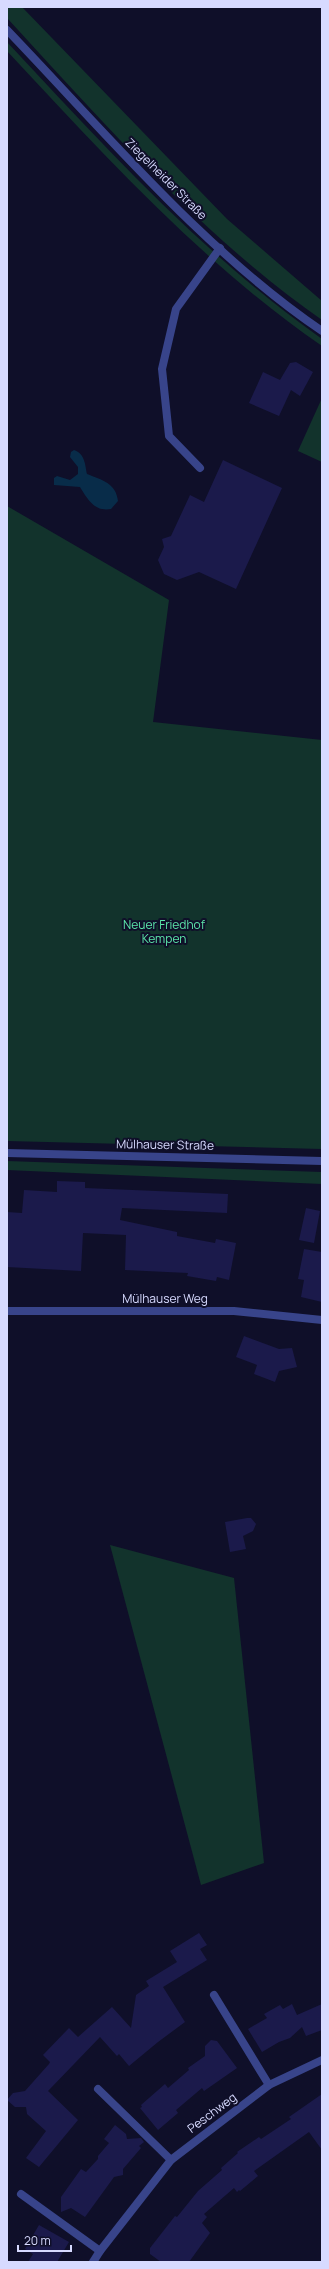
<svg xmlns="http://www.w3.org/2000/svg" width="329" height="2269" font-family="Manrope,sans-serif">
<rect width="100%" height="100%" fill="#0f0f29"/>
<g fill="#12332c">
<path d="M7 7H22L227 219 322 301V320C204 238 104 123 7 18Z"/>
<path d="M7 42C105 147 204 256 322 339V346C203 264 105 156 7 51Z"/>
<polygon points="322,398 322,462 298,451"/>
<polygon points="7,506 169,600 153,722 322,740 322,1149 7,1141"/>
<polygon points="7,1161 322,1172 322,1184 7,1170"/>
<polygon points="110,1545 234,1578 264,1863 201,1885"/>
</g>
<path fill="#082c49" d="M74 450C85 454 85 464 87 474 102 480 116 483 118 501L111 509C95 512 88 500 80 487L54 485V478L57 476 70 480 78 474V467L70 457 71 452Z"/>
<g fill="#1b1a4b">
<polygon points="296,362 313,372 300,396 291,390 279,416 249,403 263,372 280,380 290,363"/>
<polygon points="223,460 282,488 236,589 199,572 177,580 164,574 158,560 164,547 162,539 171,536 190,495 204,502"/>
<polygon points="57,1181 85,1182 85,1188 228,1194 227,1213 122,1208 120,1220 177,1232 177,1236 215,1243 216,1239 236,1243 229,1280 217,1277 216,1281 187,1276 188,1273 125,1270 126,1235 83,1233 81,1271 7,1267 7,1212 22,1213 24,1190 57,1192"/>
<polygon points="306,1208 320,1211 314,1243 299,1240"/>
<polygon points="304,1249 322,1252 322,1302 301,1297 304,1280 298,1279"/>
<polygon points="244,1336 279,1349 292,1348 297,1367 279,1371 275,1382 254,1374 257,1365 236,1357"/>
<polygon points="247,1518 251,1518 256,1524 253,1531 243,1536 246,1549 230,1552 225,1522"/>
<polygon points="199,1933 207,1945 200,1949 207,1960 163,1987 185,2022 158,2042 129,2066 119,2054 117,2056 100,2037 48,2091 78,2120 39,2167 26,2158 46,2131 27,2114 26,2107 15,2107 7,2100 13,2093 25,2091 49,2064 50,2062 43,2055 69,2028 78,2037 112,2007 131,2028 136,1995 149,1986 146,1981 177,1962 170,1951"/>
<polygon points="292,2004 297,2015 322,2004 322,2030 306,2036 302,2027 290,2038 279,2042 262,2052 248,2029 267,2018 264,2014 280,2005 283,2009"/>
<polygon points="211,2040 217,2041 237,2068 204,2091 202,2088 176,2110 178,2113 158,2130 140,2108 142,2107 141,2105 165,2084 168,2088 189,2070 188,2068 205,2056 205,2046"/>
<polygon points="322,2094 322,2150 309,2132 254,2171 258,2176 240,2191 239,2190 237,2192 234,2188 204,2214 207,2217 202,2223 210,2233 189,2262 161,2262 150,2254 150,2248 175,2216 177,2217 198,2191 222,2170 221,2168 238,2153 237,2152 259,2137 261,2139 291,2119 289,2117"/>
<polygon points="115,2125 126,2134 127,2139 141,2138 144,2142 139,2146 141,2148 123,2169 123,2175 114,2177 85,2217 71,2208 61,2212 61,2197 81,2169 86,2172 98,2159 98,2156 109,2143 104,2139"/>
<polygon points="39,2225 69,2242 57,2262 28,2262 33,2254 25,2249"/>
</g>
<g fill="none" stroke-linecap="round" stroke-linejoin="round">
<polyline stroke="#38448a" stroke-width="8" points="200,468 169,436 162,369 176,309 220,248"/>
<g stroke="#38448a" stroke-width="8">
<polyline points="7,1311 234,1311 322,1320"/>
<polyline points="214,1995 269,2085"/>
<polyline points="98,2089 171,2160"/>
<polyline points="21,2194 100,2251"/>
<polyline points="93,2262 100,2251 171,2160 269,2085 322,2060"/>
</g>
<g stroke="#38448a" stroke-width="8">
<path d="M7 30C106 133 203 250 322 331"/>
<polyline points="7,1153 322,1161"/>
</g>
</g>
<g text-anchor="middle" stroke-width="4" stroke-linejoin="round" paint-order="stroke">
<g font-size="12" fill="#d7daff" stroke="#0f0f29">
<text transform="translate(166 179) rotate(45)" y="4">Ziegelheider Straße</text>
<text transform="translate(165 1145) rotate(1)" y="4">Mülhauser Straße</text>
<text x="165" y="1303">Mülhauser Weg</text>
<text transform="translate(212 2113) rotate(-37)" y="4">Peschweg</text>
</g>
<g font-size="12" fill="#5ce6aa" stroke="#0f0f29">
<text x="164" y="929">Neuer Friedhof<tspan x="164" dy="14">Kempen</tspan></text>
</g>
</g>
<rect width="329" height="2269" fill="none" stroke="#d7daff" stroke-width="16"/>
<path d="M18 2245v6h53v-6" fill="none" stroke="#d7daff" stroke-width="2"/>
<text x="24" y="2245" font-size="12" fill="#d7daff" stroke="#0f0f29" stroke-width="3" paint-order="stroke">20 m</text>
</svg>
